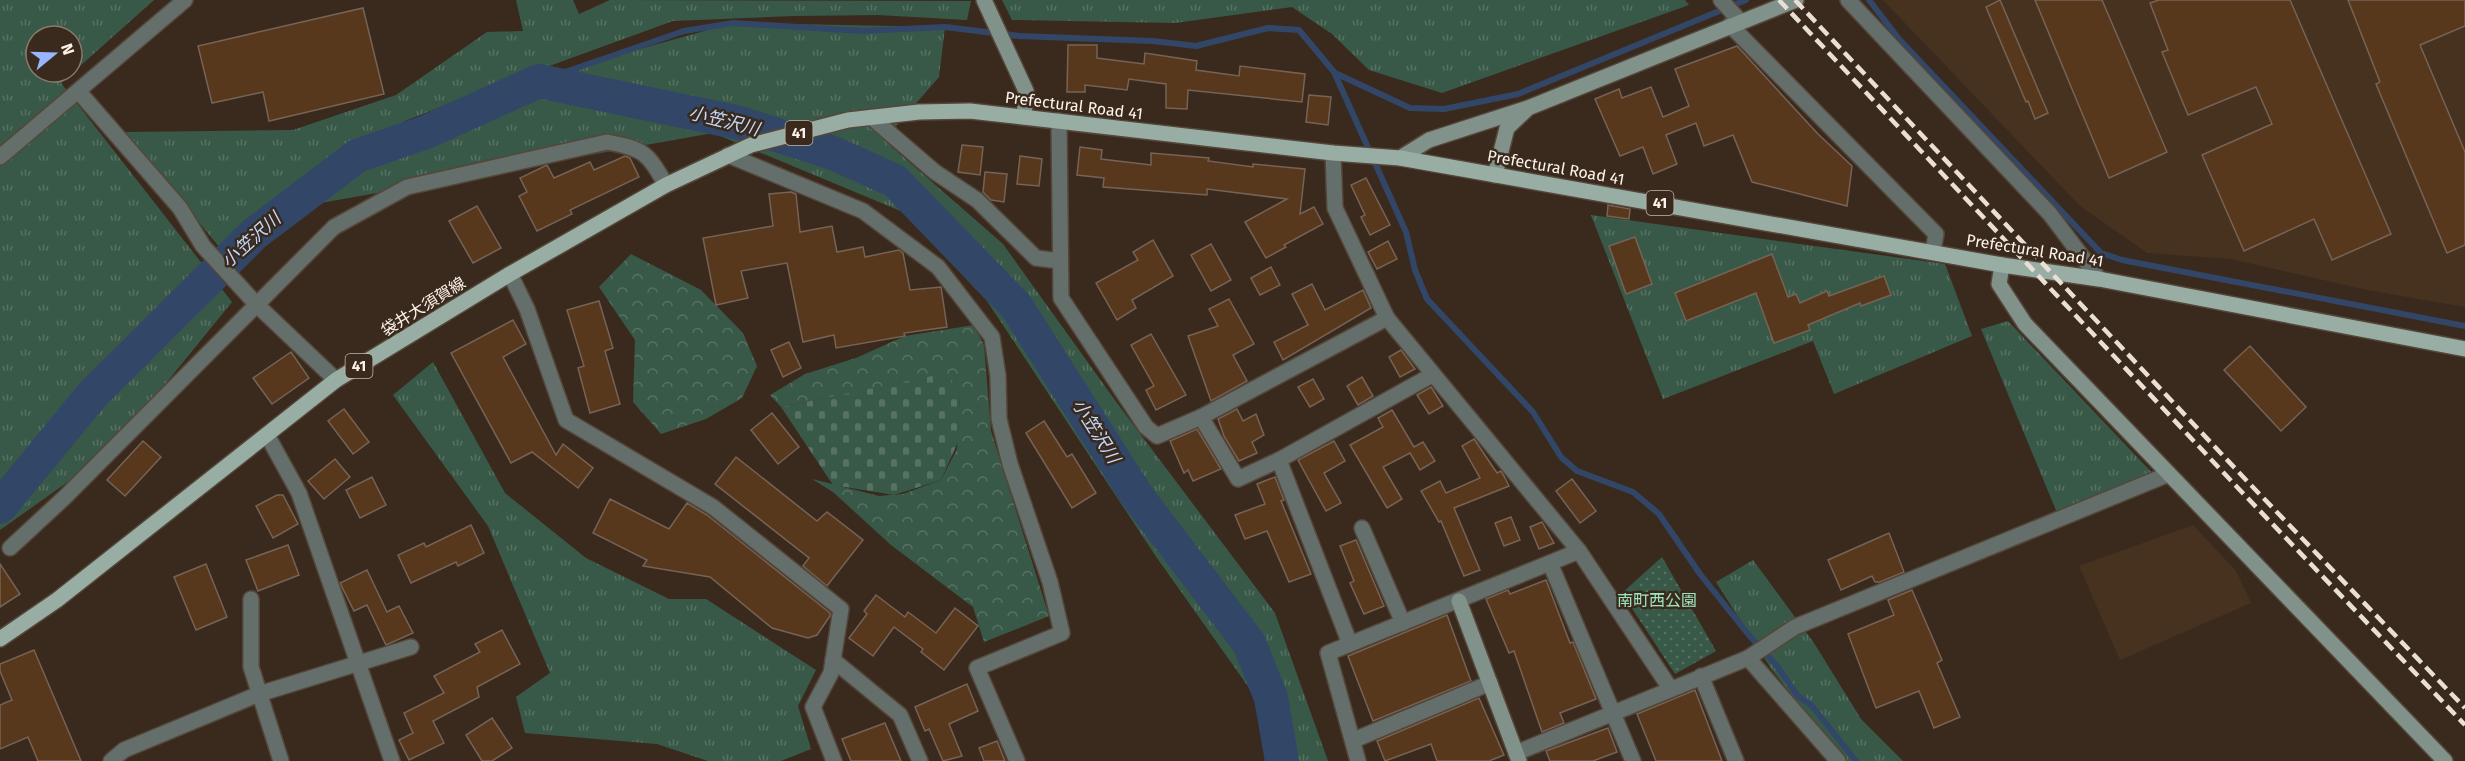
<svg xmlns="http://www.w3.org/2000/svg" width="2465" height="761" font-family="'Fira Sans','Noto Sans JP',sans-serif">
<defs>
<pattern id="grass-tufts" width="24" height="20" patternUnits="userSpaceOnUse" patternTransform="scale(1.5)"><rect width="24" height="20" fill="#395948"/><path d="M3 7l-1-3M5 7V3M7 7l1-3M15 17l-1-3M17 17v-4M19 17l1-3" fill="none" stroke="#577163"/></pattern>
<pattern id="forest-crowns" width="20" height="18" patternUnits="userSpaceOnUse" patternTransform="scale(1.5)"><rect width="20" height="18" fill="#395948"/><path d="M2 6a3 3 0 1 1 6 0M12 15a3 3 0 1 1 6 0" fill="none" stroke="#577163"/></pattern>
<pattern id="cemetery-stones" width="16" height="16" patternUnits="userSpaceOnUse" patternTransform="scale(1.5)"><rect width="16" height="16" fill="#395948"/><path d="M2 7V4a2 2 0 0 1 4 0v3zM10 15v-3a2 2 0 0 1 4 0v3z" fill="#577163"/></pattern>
<pattern id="park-dots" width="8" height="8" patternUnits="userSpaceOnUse" patternTransform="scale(1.5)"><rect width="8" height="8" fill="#395948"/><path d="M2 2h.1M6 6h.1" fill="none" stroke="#577163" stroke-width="1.8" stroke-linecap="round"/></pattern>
</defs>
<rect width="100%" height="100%" fill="#3a2a1d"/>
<g fill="#473220">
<polygon points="1883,0 2465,0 2465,307 2367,290 2231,259 2147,253 2079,205"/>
<polygon points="2193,525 2236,571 2251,603 2120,660 2079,566"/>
</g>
<g fill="url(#grass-tufts)" fill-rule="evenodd">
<path d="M0 0H154L61 83 232 302 110 452 0 530ZM36 36H72V72H36Z"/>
<polygon points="516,0 573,0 579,14 610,0 971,1 967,20 878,15 793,16 673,21 494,86 405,121 261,208 220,248 125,132 293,130 396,95 487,32 523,31"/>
<polygon points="1002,0 1685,0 1689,5 1442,93 1369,70 1332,34 1292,7 1175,23 1012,20"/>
<polygon points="733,23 945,27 939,77 884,140 1003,244 1117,403 1275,613 1328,761 1269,761 1262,706 1157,558 987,301 903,212 713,133 287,209 426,132 611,57"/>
<polygon points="1591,215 1945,264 1972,336 1834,394 1813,341 1663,399"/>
<polygon points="2008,321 2158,479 2060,520 1981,329"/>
<polygon points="433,362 505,493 586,558 669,599 706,599 816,670 798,706 811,749 781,761 708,761 657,744 525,733 516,697 550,673 488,526 393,395"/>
<polygon points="1753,560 1814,643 1861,719 1903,761 1842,761 1770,667 1716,582"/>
</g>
<g fill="url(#forest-crowns)">
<polygon points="631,254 701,290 743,333 757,366 742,398 706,419 661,434 633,402 635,340 599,287"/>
<polygon points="974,325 984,345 991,431 1049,616 984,642 973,607 891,545 833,492 812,479 879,496 903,494 941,480 957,449 960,394 947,374 781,407 770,395 805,374 856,358 905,336"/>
</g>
<polygon fill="url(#cemetery-stones)" points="947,373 960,394 958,442 941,480 894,495 833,485 781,407"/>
<polygon fill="url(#park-dots)" points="1662,557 1716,651 1675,674 1622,593"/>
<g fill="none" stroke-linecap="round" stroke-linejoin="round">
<g stroke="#324767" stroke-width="6">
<polyline points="1869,0 1899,39 2101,253 2122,260 2465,326"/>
<polyline points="1335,73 1410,108 1444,109 1518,94 1746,0"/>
<polyline points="539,81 684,31 733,23 862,31 945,27 1019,36 1153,41 1196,46 1268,28 1299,30 1334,72 1406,232 1415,270 1427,299 1533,412 1561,457 1577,471 1633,492 1659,514 1700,574 1748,634 1777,666 1797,695 1812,706 1856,761"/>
</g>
<polyline stroke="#324767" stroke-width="34" points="0,507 92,395 254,234 357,156 426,132 539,81 740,123 833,153 895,181 1016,306 1137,496 1249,643 1271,698 1282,761"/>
</g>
<g fill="#57381d" stroke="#766355" stroke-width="1.5">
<polygon points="2000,0 2048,113 2035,119 2028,101 2026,102 1986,7"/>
<polygon points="2035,0 2102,0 2167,152 2109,178"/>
<polygon points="2159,0 2290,0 2391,234 2332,260 2314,219 2244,251 2202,155 2272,124 2256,87 2188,115 2162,52 2168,50 2150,3"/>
<polygon points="2348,0 2465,0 2465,26 2420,45 2465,152 2465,245 2447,253 2376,84 2380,82"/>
<polygon points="363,8 384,94 269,121 263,92 212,103 198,46"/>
<polygon points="1068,45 1097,45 1097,58 1144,64 1145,53 1197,61 1196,70 1239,76 1240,66 1305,74 1302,102 1188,90 1187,109 1166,108 1166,84 1129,79 1127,90 1085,85 1085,92 1067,92"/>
<polygon points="1737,46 1818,134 1852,166 1847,206 1752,182 1733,135 1704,146 1696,123 1666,135 1677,164 1653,174 1643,147 1620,156 1595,99 1619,89 1622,98 1651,87 1663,117 1689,106 1675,69"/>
<polygon points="1309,95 1331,97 1328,125 1306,122"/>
<polygon points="962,145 983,147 980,175 958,172"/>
<polygon points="1080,147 1102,150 1101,159 1151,165 1151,153 1209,158 1208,161 1253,167 1253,164 1305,169 1300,214 1314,207 1323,224 1284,245 1286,247 1266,258 1245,222 1287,199 1207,189 1207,195 1103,187 1104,178 1077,175"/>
<polygon points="625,156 630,158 639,177 570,210 572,214 537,231 519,196 527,192 520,178 547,165 554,178 590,162 594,170"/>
<polygon points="1020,156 1042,159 1039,186 1017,184"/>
<polygon points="985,172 1007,174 1004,202 991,200 983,192"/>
<polygon points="1366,178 1390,225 1370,235 1361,217 1365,215 1351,185"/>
<polygon points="791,192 796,194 800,232 832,226 837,252 863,247 865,257 899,250 903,253 910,290 941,287 947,327 904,333 905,336 836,348 834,335 803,342 787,263 741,271 748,298 716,305 703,238 773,226 769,194"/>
<polygon points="1608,205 1630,209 1629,219 1607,216"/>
<polygon points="477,206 501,248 473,263 449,221"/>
<polygon points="1635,237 1652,284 1626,294 1609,246"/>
<polygon points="1153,240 1173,276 1132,300 1136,308 1117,320 1096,283 1138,260 1133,252"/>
<polygon points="1388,241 1397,259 1377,269 1368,252"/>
<polygon points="1211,244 1231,280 1211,291 1191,255"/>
<polygon points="1772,254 1788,297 1796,294 1800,303 1827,291 1829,296 1884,276 1891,295 1861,306 1860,303 1808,325 1810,330 1774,343 1756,293 1686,321 1675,293"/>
<polygon points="1271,267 1280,285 1260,295 1251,278"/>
<polygon points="1312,284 1325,310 1363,290 1371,308 1283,360 1274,342 1308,325 1292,294"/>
<polygon points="1229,299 1254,344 1233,355 1247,381 1211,401 1188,336 1218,326 1209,309"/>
<polygon points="599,301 613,348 605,351 620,404 590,413 578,368 584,366 567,310"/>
<polygon points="513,320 526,344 503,357 556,455 563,444 593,468 578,488 532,452 511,463 451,353"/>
<polygon points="1151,334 1186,395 1156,410 1146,390 1154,386 1131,345"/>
<polygon points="789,342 801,368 783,377 771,350"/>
<polygon points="2250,346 2306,407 2281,431 2224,370"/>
<polygon points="1401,350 1415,369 1400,377 1389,357"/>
<polygon points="291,352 309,378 272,404 253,378"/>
<polygon points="1362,377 1373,396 1358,405 1347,386"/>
<polygon points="1313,379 1324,399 1310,407 1298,387"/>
<polygon points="1431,387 1443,406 1429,414 1417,395"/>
<polygon points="344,409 369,442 353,454 328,421"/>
<polygon points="1237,409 1243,421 1256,414 1264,435 1252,442 1257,453 1239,461 1224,436 1218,419"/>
<polygon points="1392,410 1414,447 1423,442 1435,461 1420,470 1410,453 1383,467 1402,499 1387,508 1350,445 1383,427 1378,418"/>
<polygon points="772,413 799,447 778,464 751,430"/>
<polygon points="1044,421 1067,457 1072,454 1096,493 1072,508 1026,433"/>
<polygon points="1197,429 1221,469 1193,481 1188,470 1184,473 1170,441"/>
<polygon points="1474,439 1497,473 1501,471 1504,476 1509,486 1454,508 1480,570 1464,576 1441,521 1439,522 1421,491 1440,481 1446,493 1480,478 1462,446"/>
<polygon points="143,441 161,457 125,496 107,480"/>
<polygon points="1334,441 1345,461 1324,473 1341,503 1326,511 1298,460"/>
<polygon points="736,457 817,521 827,512 863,540 827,586 803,566 809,558 715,484"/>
<polygon points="335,459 350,477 324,499 308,481"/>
<polygon points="372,477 386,505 360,518 346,490"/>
<polygon points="1275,477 1284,500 1281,501 1311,574 1289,582 1267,531 1245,539 1235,515 1265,504 1257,484"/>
<polygon points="1572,479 1596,511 1580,523 1556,491"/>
<polygon points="277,495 283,495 298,524 273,538 256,506"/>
<polygon points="610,499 669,529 687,503 707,515 830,613 830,616 817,635 808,638 772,628 710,577 643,566 647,560 593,533"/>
<polygon points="1511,517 1520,540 1504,546 1495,523"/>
<polygon points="1542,522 1554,543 1539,549 1530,527"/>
<polygon points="471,525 484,553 458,566 456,562 411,583 398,555 424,543 426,547"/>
<polygon points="1889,533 1904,572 1880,582 1875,582 1872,576 1841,590 1828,560"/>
<polygon points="1356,540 1384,606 1364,614 1350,583 1354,581 1340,546"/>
<polygon points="288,545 299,575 258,591 246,560"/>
<polygon points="0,564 20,594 0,607"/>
<polygon points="206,564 227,617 196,630 174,577"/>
<polygon points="367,570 387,612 399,606 413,633 386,645 367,605 354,611 340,583"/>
<polygon points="1546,580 1570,643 1573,642 1596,699 1560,713 1564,723 1542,732 1514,651 1509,653 1486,599 1508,590 1510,594"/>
<polygon points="1912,590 1942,660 1937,663 1960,717 1934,728 1919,691 1876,708 1848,634 1894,615 1888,600"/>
<polygon points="876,595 905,617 908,612 936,633 955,608 978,626 944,670 921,652 923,649 894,627 873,656 849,638 867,614 864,611"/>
<polygon points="1447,615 1471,681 1373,721 1348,656"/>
<polygon points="502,630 520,664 477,687 479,697 433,721 444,743 409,760 399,740 413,733 404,713 444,693 434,676 480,652 475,644"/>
<polygon points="34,650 81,761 38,761 28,737 0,749 0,705 12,700 0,671 0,664"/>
<polygon points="967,684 978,711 949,724 962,756 943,761 929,729 925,731 915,707"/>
<polygon points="1695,690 1722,761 1656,761 1637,714"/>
<polygon points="1479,698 1504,755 1489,761 1437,761 1431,744 1385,761 1377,741"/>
<polygon points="492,718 512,748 492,761 482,761 466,735"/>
<polygon points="885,723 901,761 851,761 842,739"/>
<polygon points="1608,728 1617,752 1593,761 1550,761 1546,751"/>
<polygon points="997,741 1005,761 984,761 979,748"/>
</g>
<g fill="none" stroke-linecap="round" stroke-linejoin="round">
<defs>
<g id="street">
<polyline points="1721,0 1740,21"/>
<polyline points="1848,0 2050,214 2099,279"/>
<polyline points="1730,25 1936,234 1933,251"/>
<polyline points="79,92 180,208 203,246 257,305 336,380"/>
<polyline points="871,117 935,172 977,200 1036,258 1060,261"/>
<polyline points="1059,121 1061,298 1146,427 1157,436 1201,417 1387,318"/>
<polyline points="1333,153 1335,208 1387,318 1579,551 1670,688"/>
<polyline points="728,155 863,211 938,267 992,337 998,376 999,419 1010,464 1050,582 1062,633 977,668 1017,761"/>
<polyline points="0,157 185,0"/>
<polyline points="510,274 527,309 566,420 713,507 841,609 831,673 813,707 834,761"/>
<polyline points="1201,417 1238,479 1279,460 1432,375"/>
<polyline points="267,435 299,493 392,761"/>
<polyline points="1279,460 1350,644"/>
<polyline points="1362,528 1403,623"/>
<path d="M10 548 65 497 334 227 407 187 607 142C644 149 647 152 666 185"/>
<polyline points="1550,563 1633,761"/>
<polyline points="251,599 251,667 281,761"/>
<polyline points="1748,658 1838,761"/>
<polyline points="833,660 900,715 920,761"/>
<polyline points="1701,676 1736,761"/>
<polyline points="1354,740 1490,683"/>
<polyline points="1516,753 1748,658 1795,627 2169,474"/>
<polyline points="111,761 124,750 259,694 411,647"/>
<polyline points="1358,761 1328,653 1579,551"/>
</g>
<g id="secondary">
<polyline points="984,0 1026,91 1024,117"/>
<polyline points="1400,158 1429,140 1528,108 1796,0"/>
<polyline points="1495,175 1507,128 1526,110"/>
<polyline points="2002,265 1999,284 2025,324 2445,761"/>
<polyline points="1459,601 1519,761"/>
</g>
<polyline id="primary" points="0,639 57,600 336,380 510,274 666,185 751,145 848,120 919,112 970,111 1333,153 1400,158 2002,265 2099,279 2465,349"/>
</defs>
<use href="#street" stroke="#55463a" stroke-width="18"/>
<use href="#secondary" stroke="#55463a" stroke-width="18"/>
<use href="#primary" stroke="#55463a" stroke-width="18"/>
<use href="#street" stroke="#646e6a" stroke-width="15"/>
<use href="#secondary" stroke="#81928b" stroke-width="15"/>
<use href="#primary" stroke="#98aea5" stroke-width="15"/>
<g stroke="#eadfd5" stroke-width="4.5" stroke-dasharray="12 6" stroke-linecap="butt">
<polyline points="1779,0 2237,487 2465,725"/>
<polyline points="1795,0 2247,481 2465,708"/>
</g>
</g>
<g text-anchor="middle" stroke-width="5" stroke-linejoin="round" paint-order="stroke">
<g fill="#3a2a1d" stroke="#c3b7ac" stroke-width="1.5">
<rect x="785.5" y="121" width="27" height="24" rx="4.5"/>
<rect x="1646.5" y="191" width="27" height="24" rx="4.5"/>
<rect x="345.5" y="354" width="27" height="24" rx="4.5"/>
</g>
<g font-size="15" font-weight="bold" fill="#fef3ea">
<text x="799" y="138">41</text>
<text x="1660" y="208">41</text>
<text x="359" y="371">41</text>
</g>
<g font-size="16" fill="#fef3ea" stroke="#3a2a1d">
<text transform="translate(1074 105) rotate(7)" y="6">Prefectural Road 41</text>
<text transform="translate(1556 167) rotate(10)" y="6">Prefectural Road 41</text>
<text transform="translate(2035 250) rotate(9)" y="6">Prefectural Road 41</text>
<text transform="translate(423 306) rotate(-32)" y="6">袋井大須賀線</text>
</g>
<g font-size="16" fill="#9ee6bf" stroke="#3a2a1d">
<text x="1657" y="606">南町西公園</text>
</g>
<g font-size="18" font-style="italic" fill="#c1d8fa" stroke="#3a2a1d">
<text transform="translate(724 121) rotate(14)" y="6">小笠沢川</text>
<text transform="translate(251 240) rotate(-42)" y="6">小笠沢川</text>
<text transform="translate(1096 431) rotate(58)" y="6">小笠沢川</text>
</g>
</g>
<g transform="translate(54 54) rotate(71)"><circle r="28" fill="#3a2a1d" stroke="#887a6f" stroke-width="1.5"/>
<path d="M0-4.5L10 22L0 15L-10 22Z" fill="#97b6fd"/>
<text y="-9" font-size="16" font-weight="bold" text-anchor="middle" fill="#fef3ea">N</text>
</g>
</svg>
